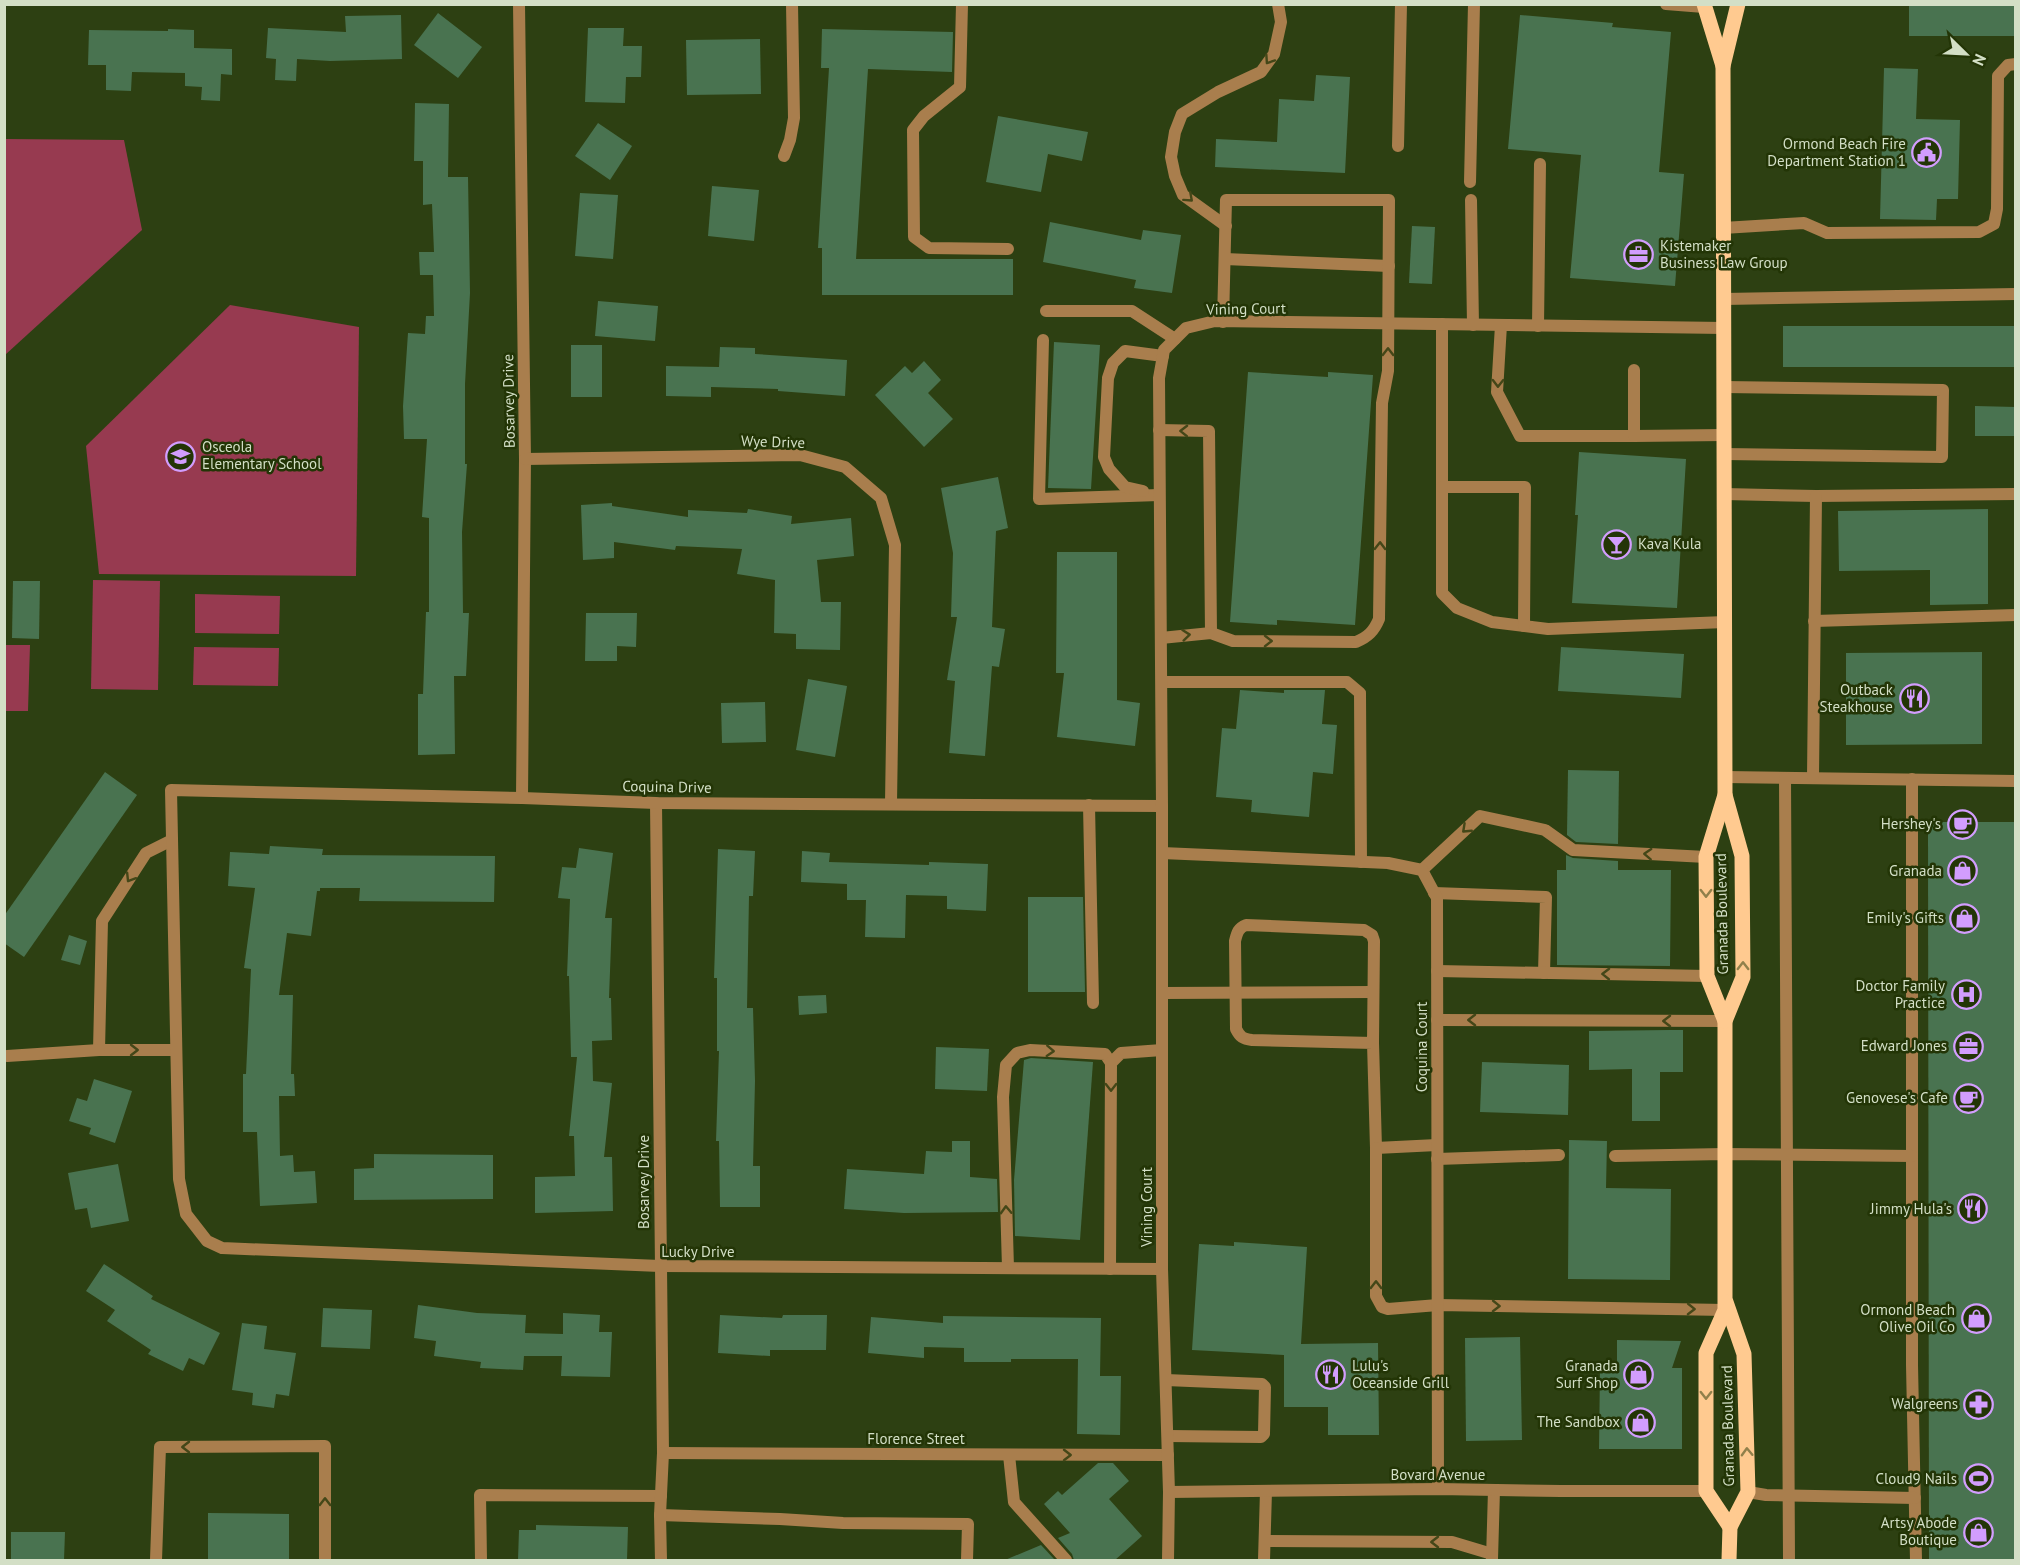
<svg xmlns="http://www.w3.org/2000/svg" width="2020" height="1565" font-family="'PT Sans',sans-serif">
<rect width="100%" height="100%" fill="#2d4012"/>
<g fill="#973a50">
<polygon points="5,139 124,140 142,230 5,355"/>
<polygon points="230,305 359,327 356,576 99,574 86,446"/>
<polygon points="93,580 160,581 158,690 91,689"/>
<polygon points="195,594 280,596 279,634 195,633"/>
<polygon points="5,645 30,645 28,711 5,711"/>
<polygon points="194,647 279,648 278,686 193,685"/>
</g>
<g fill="#497350">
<rect x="1909" y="4" width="107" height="32"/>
<polygon points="438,13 482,47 458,78 414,45"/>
<polygon points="401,15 402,59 330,61 297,59 296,81 275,80 276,59 266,58 268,28 346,32 345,16"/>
<polygon points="1520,15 1613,23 1612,27 1671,32 1659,172 1684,174 1675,286 1570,278 1581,155 1508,149"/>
<polygon points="588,28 624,28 623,46 642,46 641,77 626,77 625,103 585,102"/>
<polygon points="168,29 194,30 194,48 232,49 232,75 221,74 220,101 201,100 202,87 185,86 185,73 132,72 131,91 106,90 106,65 88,65 89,30 168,31"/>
<polygon points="822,29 953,32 952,72 868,69 856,259 1013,259 1013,295 822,295 822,248 818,248 829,68 821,68"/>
<polygon points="760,39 761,94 687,95 686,40"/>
<polygon points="1884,68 1918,69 1916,119 1960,120 1958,199 1937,199 1936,220 1880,219"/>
<polygon points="1316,75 1350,77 1345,173 1215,167 1216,139 1277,142 1279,99 1314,101"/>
<polygon points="415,103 449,104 448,177 468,177 470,293 465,384 465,464 467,464 462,532 463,613 469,613 466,676 454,676 455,754 418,755 418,694 423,694 426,612 429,612 429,518 422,517 427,439 404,439 403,406 408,333 425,334 426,316 434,316 433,275 420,275 419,252 434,252 432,204 423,205 423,161 414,161"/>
<polygon points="998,116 1088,132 1082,161 1048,154 1041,192 986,182"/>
<polygon points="598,123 632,146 610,180 575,156"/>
<polygon points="712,186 759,190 754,241 708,236"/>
<polygon points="580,193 618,195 613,259 575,256"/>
<polygon points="1050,222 1141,240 1143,230 1181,235 1172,293 1134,288 1136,280 1043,262"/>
<polygon points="1412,226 1435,227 1432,284 1409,283"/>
<polygon points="598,301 658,306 655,341 595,336"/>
<rect x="1783" y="326" width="233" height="41"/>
<polygon points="1054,342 1100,345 1091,489 1048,488"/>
<rect x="571" y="345" width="31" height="52"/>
<polygon points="720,347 755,348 755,354 847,360 845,396 778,391 778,389 711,387 711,397 666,396 666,366 719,367"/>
<polygon points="924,361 941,380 928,393 953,419 924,447 875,395 905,366 912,373"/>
<polygon points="1248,372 1328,377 1328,372 1373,375 1355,625 1277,620 1277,625 1230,622"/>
<polygon points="1975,406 2016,407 2016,436 1975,436"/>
<polygon points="1579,452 1686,459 1677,608 1572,603 1578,515 1575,515"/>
<polygon points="998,477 1008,528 996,531 992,627 1005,629 999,667 992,666 985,756 949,753 955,681 947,680 957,617 951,617 953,553 941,488"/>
<polygon points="612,503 612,506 688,517 688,510 747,513 748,509 792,516 791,524 851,518 854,556 817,560 821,602 841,602 840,650 796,649 796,634 774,633 775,580 737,574 742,549 676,546 675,550 614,542 614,558 583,560 581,505"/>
<polygon points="1988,509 1988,604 1930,605 1930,570 1839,571 1838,511"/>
<polygon points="1057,552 1117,552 1117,700 1140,703 1135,746 1057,737 1064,673 1056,673"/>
<polygon points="13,581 40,581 39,639 12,638"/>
<polygon points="586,613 637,613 636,647 617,646 617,661 585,661"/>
<polygon points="1561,647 1684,654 1681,698 1558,691"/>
<polygon points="1982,652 1982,744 1846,745 1846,653"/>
<polygon points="808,679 847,686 835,757 796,750"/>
<polygon points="1240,690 1284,693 1284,690 1325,690 1322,724 1337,725 1333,774 1313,772 1309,817 1251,812 1252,800 1216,797 1222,728 1236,729"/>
<polygon points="765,702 766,742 722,743 721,703"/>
<polygon points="1568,770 1619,771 1618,844 1576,842 1567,835"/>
<polygon points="105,772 137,795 24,957 4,943 4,916"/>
<polygon points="1928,822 2016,822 2016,1560 1929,1560"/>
<polygon points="270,846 323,849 322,855 495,856 494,902 359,901 360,888 320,888 320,891 317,891 311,936 287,933 279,995 293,995 291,1074 294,1074 295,1096 279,1096 280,1156 293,1155 294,1172 315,1171 317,1203 260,1206 257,1132 243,1132 243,1074 246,1074 251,969 244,968 255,888 228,886 230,852 269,854"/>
<polygon points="579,848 613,853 605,918 612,918 609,998 611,998 612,1040 592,1041 593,1081 612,1083 604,1157 612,1157 613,1211 535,1213 535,1177 575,1176 574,1136 569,1136 577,1057 571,1057 569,976 567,976 570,899 558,898 562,867 576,868"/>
<polygon points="718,849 755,851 753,896 749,896 747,1008 753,1008 755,1081 753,1166 760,1166 760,1207 720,1207 719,1141 716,1141 719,1051 717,1051 717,978 714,978"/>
<polygon points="802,851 830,853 829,862 929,865 929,862 988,864 986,911 947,909 947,896 906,895 905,938 865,937 866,900 847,900 847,884 801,882"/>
<polygon points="1566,855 1573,858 1618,861 1618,870 1671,870 1670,966 1557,965 1557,870 1566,870"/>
<polygon points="1028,897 1083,897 1085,992 1028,992"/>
<polygon points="69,935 87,941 80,965 61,960"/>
<polygon points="826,995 827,1013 799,1015 798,996"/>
<polygon points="1669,1030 1683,1030 1683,1072 1660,1072 1660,1121 1632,1121 1632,1069 1589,1070 1589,1031"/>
<polygon points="936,1047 989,1049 987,1091 935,1089"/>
<polygon points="1031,1058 1093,1062 1080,1240 1015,1236 1014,1180 1024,1060"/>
<polygon points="1482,1062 1569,1065 1568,1115 1480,1112"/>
<polygon points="94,1079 132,1091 115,1143 89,1134 91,1128 69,1121 77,1098 87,1101"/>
<polygon points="1569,1140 1607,1141 1606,1188 1671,1189 1670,1280 1568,1279"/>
<polygon points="952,1141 970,1141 970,1177 997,1179 998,1212 904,1213 844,1209 847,1169 924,1174 926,1151 952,1152"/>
<polygon points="374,1154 493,1155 493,1199 354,1200 354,1169 374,1168"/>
<polygon points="118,1164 129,1221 91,1228 87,1208 75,1210 68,1173"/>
<polygon points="1234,1242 1307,1247 1301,1344 1378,1343 1379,1435 1328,1435 1328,1407 1284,1407 1284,1355 1192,1350 1199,1244 1234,1246"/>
<polygon points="104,1264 153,1296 151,1299 220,1333 204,1365 189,1358 183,1371 148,1354 151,1350 107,1321 115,1310 86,1291"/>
<polygon points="418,1305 477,1313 526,1315 525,1333 563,1334 563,1313 600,1315 599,1332 612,1332 610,1377 561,1376 562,1356 524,1356 523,1370 480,1368 481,1362 434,1356 436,1341 414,1338"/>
<polygon points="323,1308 372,1310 370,1349 321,1347"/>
<polygon points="720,1315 782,1318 783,1315 827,1315 826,1350 770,1350 770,1356 718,1353"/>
<polygon points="943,1316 1101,1318 1100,1376 1121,1376 1120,1435 1077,1434 1078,1359 1011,1359 1011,1362 964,1362 964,1348 924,1347 924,1358 868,1353 871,1317 943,1323"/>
<polygon points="242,1323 267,1326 264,1349 296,1353 289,1396 276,1394 274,1408 252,1405 253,1393 232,1390"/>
<polygon points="1520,1337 1522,1440 1466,1441 1465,1338"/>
<polygon points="1617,1340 1681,1341 1672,1368 1682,1368 1682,1449 1599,1449 1600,1368 1617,1368"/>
<polygon points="1098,1463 1113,1463 1129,1481 1109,1499 1142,1536 1115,1560 1074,1560 1072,1554 1058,1538 1070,1533 1044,1504 1058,1491 1062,1495"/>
<polygon points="208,1513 289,1514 289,1560 208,1560"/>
<polygon points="536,1525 628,1527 627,1560 518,1560 519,1530 536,1530"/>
<polygon points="11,1532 65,1532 64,1560 11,1560"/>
<polygon points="1041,1545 1055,1560 1005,1560"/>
</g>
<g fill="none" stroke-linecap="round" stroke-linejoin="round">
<g stroke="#a97e4d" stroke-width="12">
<polyline points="962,4 960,87 924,116 913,130 914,237 929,248 1008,249"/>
<polyline points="1398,146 1401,4"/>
<polyline points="784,156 790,140 794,118 792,4"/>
<polyline points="1470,182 1474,4"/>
<polyline points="1471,200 1473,325"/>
<polyline points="1226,226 1183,195 1175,176 1171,157 1175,132 1182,114 1218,92 1261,72 1274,54 1281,22 1278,4"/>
<polyline points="1723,228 1804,223 1827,233 1979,232 1994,224 1997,209 1998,76 2008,65 2016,64"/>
<polyline points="1225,259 1389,266"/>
<polyline points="1724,299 2016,294"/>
<polyline points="1046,311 1132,311 1175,339"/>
<polyline points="1442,324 1442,593 1457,608 1492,622 1548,629 1725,622"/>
<polyline points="1501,325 1497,392 1520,436 1634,436"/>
<polyline points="1538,326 1540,164"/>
<polyline points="1043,340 1039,499 1159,495"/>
<polyline points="1634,370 1634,436 1724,435"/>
<polyline points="1724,387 1943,390 1942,457 1724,454"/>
<polyline points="1159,430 1209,431 1211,633"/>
<polyline points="1442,487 1525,487 1524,626"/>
<polyline points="1143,491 1125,487 1109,469 1104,457 1108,378 1113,363 1125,351 1163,356"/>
<polyline points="1724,494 1816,496 2016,494"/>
<polyline points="1814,621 2016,615"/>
<path d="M1161 638 1211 633 1233 641 1356 642C1368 637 1374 631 1379 619L1382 403 1388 371 1389 200H1226L1223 322"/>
<polyline points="1162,682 1347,682 1360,693 1361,862"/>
<polyline points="1725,777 2016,781"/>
<polyline points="1813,777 1816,496"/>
<polyline points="1785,778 1789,1560"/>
<polyline points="1912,779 1912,1365 1916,1560"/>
<polyline points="1089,805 1093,1003"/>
<polyline points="172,840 146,853 102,921 99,1050 176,1050"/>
<polyline points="1422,870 1480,816 1545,830 1573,850 1706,857"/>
<polyline points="1434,893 1546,897 1544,973"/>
<polyline points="1437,971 1707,976"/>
<polyline points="1162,993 1373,992"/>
<polyline points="1437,1020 1725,1021"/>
<path d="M1373 1043 1252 1040C1243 1039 1240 1037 1236 1029L1235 941C1237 933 1238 928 1246 925L1364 930 1372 935 1374 941 1373 1043 1376 1148 1437 1145"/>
<polyline points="7,1056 99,1050"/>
<polyline points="1376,1148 1376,1296 1382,1307 1388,1309 1438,1305 1725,1310"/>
<polyline points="1615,1156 1724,1154 1912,1156"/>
<polyline points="1437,1159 1559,1155"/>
<polyline points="1008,1268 1003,1097 1006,1065 1017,1053 1030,1050 1105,1054 1111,1063"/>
<polyline points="1110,1269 1111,1063 1121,1053 1162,1050"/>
<polyline points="1166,1380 1262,1384 1265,1387 1264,1434 1261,1437 1168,1436"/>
<polyline points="1009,1455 1014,1502 1066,1560"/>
<polyline points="1748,1492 1766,1495 1915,1498"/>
<polyline points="660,1515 780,1519 843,1523 968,1524 967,1560"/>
<polyline points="1265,1541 1452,1542 1492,1554"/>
<polyline points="1492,1559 1494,1490"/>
<polyline points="156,1560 160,1447 325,1446 325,1560"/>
<polyline points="481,1560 480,1495 661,1496"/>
<polyline points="1264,1560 1266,1491"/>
</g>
<g stroke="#a97e4d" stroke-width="12">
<polyline points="519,4 525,459 522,798"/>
<polyline points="1666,4 1704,7"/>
<polyline points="525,459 800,455 845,467 881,498 895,545 891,803"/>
<polyline points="656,803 663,1453 660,1515 661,1560"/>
<polyline points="1162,853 1388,863 1422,870 1437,898 1438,1489"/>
<polyline points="1162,1269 660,1266 222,1248 207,1241 186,1214 179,1179 171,790 522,798 656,803 1162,806"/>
<polyline points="663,1453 1168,1455"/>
<polyline points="1169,1492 1438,1489 1561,1491 1706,1491"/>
<polyline points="1168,1560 1169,1492 1162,1269 1162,806 1159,378 1164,350 1186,328 1215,321 1724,328"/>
</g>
<g stroke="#ffca90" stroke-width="15">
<polyline points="1704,4 1723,66"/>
<polyline points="1725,795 1742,856 1743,977 1725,1021 1725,1310 1706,1353 1706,1491 1730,1527"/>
<polyline points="1725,1021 1707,976 1706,857 1725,795 1723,66 1738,4"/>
<polyline points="1726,1302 1744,1354 1748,1492 1730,1527 1729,1560"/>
</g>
</g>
<defs><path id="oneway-chevron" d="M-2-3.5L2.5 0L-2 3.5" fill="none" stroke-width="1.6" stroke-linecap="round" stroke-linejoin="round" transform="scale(1.5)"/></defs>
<g stroke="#444718">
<use href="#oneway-chevron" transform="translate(1269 60) rotate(124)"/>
<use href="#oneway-chevron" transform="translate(1189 198) rotate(42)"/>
<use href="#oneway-chevron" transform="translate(1388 352) rotate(-90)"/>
<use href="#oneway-chevron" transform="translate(1498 383) rotate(91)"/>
<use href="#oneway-chevron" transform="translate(1184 431) rotate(-179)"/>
<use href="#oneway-chevron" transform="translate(1380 546) rotate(-89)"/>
<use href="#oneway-chevron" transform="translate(1186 635) rotate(-6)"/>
<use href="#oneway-chevron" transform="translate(1268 641)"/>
<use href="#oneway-chevron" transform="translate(1466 829) rotate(137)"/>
<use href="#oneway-chevron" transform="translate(1648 854) rotate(-177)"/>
<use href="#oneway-chevron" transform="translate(130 878) rotate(122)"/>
<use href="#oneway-chevron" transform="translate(1606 974) rotate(-179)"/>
<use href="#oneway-chevron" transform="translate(1472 1020) rotate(-180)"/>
<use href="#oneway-chevron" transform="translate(1667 1021) rotate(-180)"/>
<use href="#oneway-chevron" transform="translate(134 1050)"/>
<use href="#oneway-chevron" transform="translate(1050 1051) rotate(3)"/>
<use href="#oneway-chevron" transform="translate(1111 1087) rotate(90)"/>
<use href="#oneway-chevron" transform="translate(1006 1210) rotate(-92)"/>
<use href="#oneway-chevron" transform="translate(1376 1285) rotate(-90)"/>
<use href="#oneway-chevron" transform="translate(1496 1306) rotate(1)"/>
<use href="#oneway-chevron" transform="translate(1691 1309) rotate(1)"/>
<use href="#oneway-chevron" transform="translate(186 1447) rotate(180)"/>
<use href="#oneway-chevron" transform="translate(1067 1455)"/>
<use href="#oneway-chevron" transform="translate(325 1502) rotate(-90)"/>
<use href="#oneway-chevron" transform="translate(1435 1542) rotate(-180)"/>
</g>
<g stroke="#91804b">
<use href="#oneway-chevron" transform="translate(1706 893) rotate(90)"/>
<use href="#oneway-chevron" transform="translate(1743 966) rotate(-90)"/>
<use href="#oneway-chevron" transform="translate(1706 1395) rotate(90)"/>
<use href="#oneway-chevron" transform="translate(1747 1452) rotate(-92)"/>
</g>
<defs>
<symbol id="civic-ring" viewBox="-11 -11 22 22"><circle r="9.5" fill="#233506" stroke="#d29dfd" stroke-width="1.5"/><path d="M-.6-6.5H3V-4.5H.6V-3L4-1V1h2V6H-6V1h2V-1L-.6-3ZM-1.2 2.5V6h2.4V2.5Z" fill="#d29dfd"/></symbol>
<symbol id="office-ring" viewBox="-11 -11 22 22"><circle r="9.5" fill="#233506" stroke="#d29dfd" stroke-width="1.5"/><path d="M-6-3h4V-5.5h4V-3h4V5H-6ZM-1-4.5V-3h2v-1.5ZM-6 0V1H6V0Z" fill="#d29dfd"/></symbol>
<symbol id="school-ring" viewBox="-11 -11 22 22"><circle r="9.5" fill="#233506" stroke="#d29dfd" stroke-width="1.5"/><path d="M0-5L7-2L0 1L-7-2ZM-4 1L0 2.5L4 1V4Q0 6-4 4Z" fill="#d29dfd"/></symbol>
<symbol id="bar-ring" viewBox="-11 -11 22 22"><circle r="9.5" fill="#233506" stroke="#d29dfd" stroke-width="1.5"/><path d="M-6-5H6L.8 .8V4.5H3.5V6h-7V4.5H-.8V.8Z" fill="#d29dfd"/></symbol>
<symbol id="restaurant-ring" viewBox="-11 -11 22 22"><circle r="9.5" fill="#233506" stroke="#d29dfd" stroke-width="1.5"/><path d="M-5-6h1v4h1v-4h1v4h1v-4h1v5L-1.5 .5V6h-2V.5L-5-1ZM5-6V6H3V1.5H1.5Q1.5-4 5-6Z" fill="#d29dfd"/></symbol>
<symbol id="cafe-ring" viewBox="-11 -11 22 22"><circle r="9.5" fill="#233506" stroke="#d29dfd" stroke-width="1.5"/><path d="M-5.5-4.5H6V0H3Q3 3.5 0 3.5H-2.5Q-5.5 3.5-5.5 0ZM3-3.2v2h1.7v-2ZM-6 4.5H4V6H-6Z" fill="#d29dfd"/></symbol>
<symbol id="shop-ring" viewBox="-11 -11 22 22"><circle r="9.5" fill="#233506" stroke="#d29dfd" stroke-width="1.5"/><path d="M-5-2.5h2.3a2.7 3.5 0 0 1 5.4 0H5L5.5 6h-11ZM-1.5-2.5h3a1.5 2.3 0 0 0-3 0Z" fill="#d29dfd"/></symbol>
<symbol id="hospital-ring" viewBox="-11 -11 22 22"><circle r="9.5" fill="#233506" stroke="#d29dfd" stroke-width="1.5"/><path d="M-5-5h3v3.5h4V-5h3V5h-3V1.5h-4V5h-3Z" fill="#d29dfd"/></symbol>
<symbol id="pharmacy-ring" viewBox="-11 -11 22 22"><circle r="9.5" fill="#233506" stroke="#d29dfd" stroke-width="1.5"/><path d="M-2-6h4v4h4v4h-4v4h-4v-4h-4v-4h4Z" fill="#d29dfd"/></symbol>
<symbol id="stadium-ring" viewBox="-11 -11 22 22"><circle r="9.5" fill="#233506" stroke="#d29dfd" stroke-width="1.5"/><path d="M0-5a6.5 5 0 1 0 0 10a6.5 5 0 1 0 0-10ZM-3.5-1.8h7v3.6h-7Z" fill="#d29dfd"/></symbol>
</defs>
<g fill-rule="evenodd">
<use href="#civic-ring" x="1910" y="136" width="33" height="33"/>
<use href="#office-ring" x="1622" y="238" width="33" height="33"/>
<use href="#school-ring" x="164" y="440" width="33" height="33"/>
<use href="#bar-ring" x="1600" y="528" width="33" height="33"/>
<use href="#restaurant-ring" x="1898" y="682" width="33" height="33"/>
<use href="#cafe-ring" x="1946" y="808" width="33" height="33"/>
<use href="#shop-ring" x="1946" y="854" width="33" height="33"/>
<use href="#shop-ring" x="1948" y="902" width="33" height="33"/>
<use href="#hospital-ring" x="1950" y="978" width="33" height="33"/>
<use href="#office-ring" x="1952" y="1030" width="33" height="33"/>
<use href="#cafe-ring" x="1952" y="1082" width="33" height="33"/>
<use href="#restaurant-ring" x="1956" y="1192" width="33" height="33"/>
<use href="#shop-ring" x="1960" y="1302" width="33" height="33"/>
<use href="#restaurant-ring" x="1314" y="1358" width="33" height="33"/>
<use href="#shop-ring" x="1622" y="1358" width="33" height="33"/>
<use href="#pharmacy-ring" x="1962" y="1388" width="33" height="33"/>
<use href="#shop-ring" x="1624" y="1406" width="33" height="33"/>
<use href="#stadium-ring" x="1962" y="1462" width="33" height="33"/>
<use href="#shop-ring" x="1962" y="1516" width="33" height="33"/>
</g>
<g text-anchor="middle" stroke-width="5" stroke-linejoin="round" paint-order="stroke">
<g font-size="15" fill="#d3dfc6" stroke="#233506" text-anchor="end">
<text x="1906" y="149">Ormond Beach Fire<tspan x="1906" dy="17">Department Station 1</tspan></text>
<text x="1660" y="251" text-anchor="start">Kistemaker<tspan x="1660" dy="17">Business Law Group</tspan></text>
<text x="202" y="452" text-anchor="start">Osceola<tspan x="202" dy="17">Elementary School</tspan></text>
<text x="1638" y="549" text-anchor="start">Kava Kula</text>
<text x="1893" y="695">Outback<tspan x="1893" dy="17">Steakhouse</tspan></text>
<text x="1941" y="829">Hershey's</text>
<text x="1942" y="876">Granada</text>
<text x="1944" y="923">Emily's Gifts</text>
<text x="1945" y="991">Doctor Family<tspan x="1945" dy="17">Practice</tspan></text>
<text x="1947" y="1051">Edward Jones</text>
<text x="1948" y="1103">Genovese's Cafe</text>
<text x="1952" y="1214">Jimmy Hula's</text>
<text x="1955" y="1315">Ormond Beach<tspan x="1955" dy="17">Olive Oil Co</tspan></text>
<text x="1352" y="1371" text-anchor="start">Lulu's<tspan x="1352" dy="17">Oceanside Grill</tspan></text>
<text x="1618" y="1371">Granada<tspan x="1618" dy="17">Surf Shop</tspan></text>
<text x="1958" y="1409">Walgreens</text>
<text x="1620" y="1427">The Sandbox</text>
<text x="1957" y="1484">Cloud9 Nails</text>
<text x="1957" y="1528">Artsy Abode<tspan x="1957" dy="17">Boutique</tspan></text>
</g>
<g font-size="15" fill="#d3dfc6" stroke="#233506">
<text transform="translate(1246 309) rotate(-1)" y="5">Vining Court</text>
<text transform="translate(509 401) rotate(-91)" y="5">Bosarvey Drive</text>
<text transform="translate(773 442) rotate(2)" y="5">Wye Drive</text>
<text transform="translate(667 787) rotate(1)" y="5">Coquina Drive</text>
<text transform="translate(1722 914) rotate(-91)" y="5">Granada Boulevard</text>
<text transform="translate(1422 1047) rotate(-90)" y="5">Coquina Court</text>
<text transform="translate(644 1182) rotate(-90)" y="5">Bosarvey Drive</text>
<text transform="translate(1147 1207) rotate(-90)" y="5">Vining Court</text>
<text x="698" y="1257">Lucky Drive</text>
<text transform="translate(1728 1426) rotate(-91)" y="5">Granada Boulevard</text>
<text x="916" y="1444">Florence Street</text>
<text x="1438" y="1480">Bovard Avenue</text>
</g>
</g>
<rect width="2020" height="1565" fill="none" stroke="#d3dfc6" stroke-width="12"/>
<g transform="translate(1966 54) rotate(114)" stroke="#233506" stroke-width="4.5" paint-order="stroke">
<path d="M0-4.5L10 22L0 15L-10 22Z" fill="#d3dfc6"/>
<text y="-9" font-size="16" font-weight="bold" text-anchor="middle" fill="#d3dfc6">N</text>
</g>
</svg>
